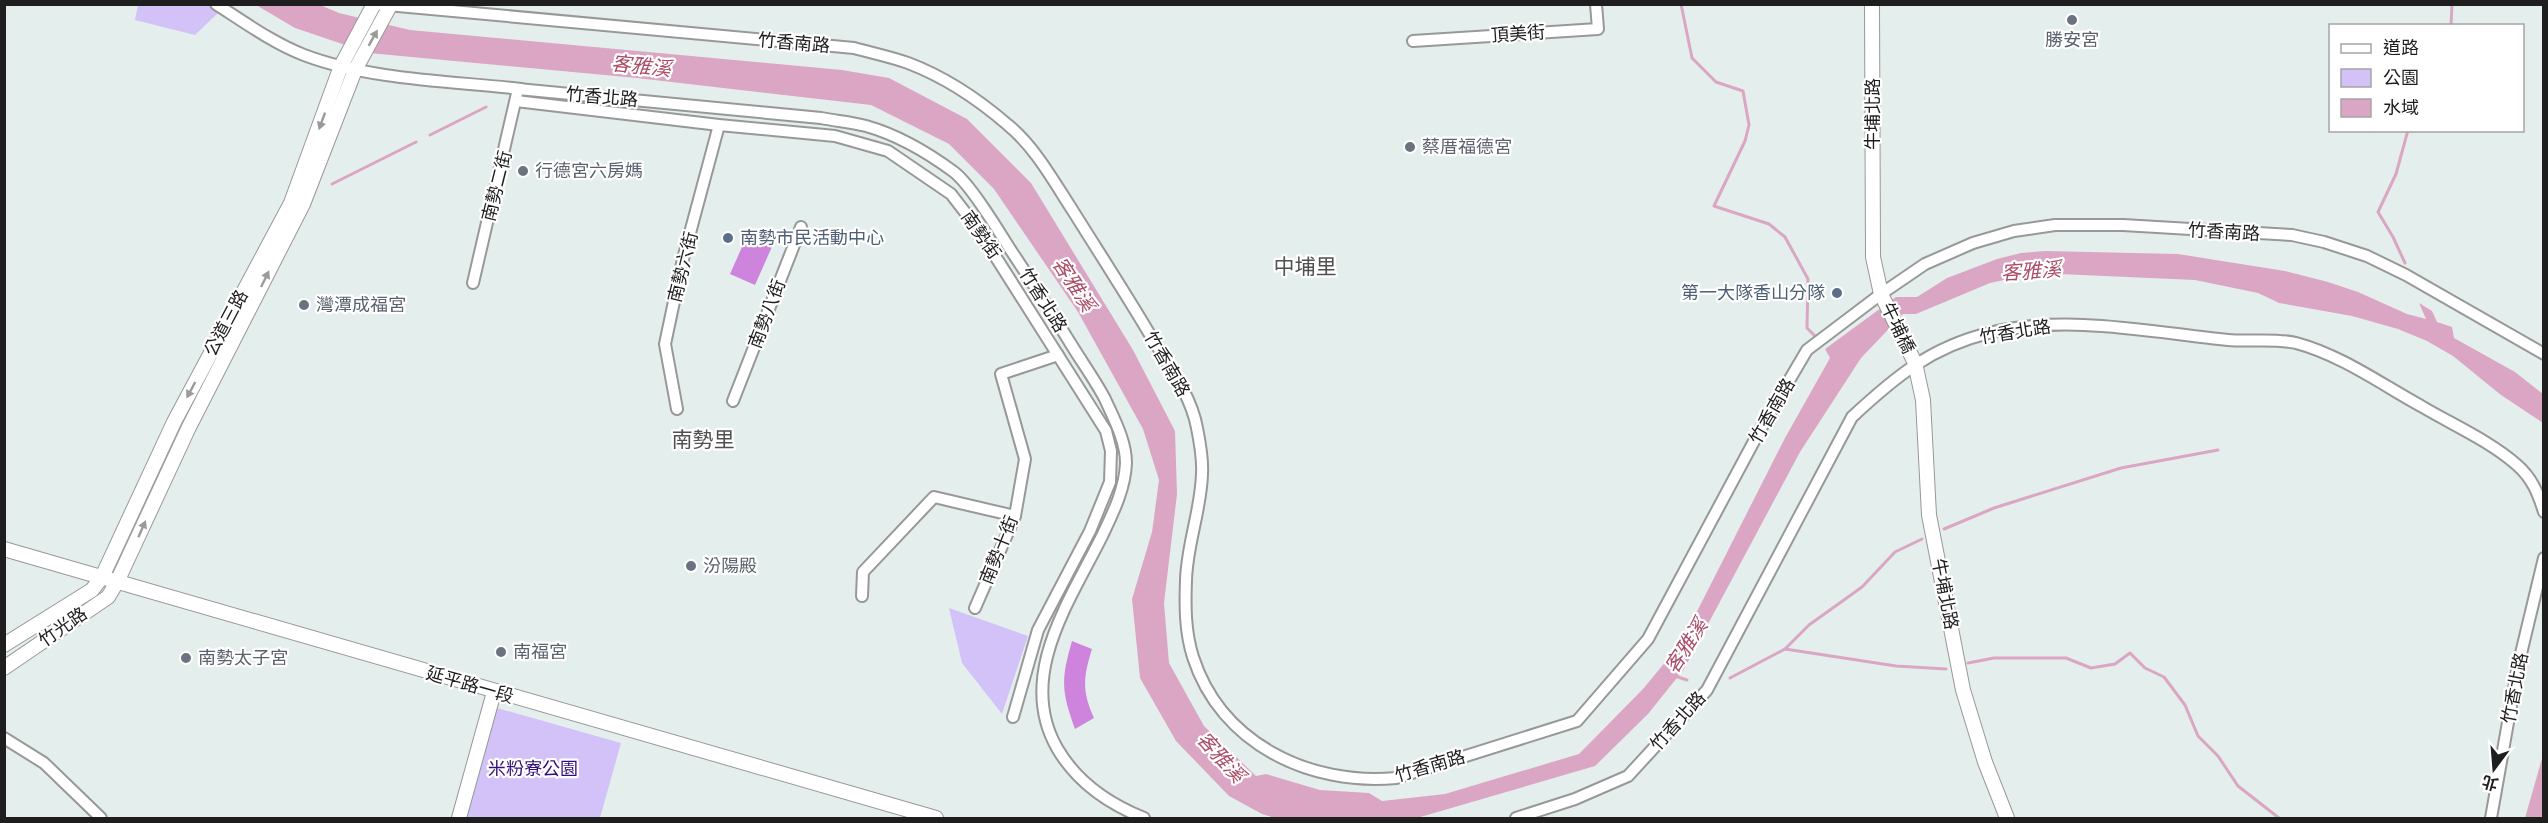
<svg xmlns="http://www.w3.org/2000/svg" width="2548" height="823" font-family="'Archivo Narrow','Noto Sans TC',sans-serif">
<rect width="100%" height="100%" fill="#e4efed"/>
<g fill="#d3c2f8">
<polygon points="138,5 209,5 220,11 195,35 135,20"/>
<polygon points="949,608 1028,636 1002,714 962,663"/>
<polygon points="497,708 621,743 600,818 466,818"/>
</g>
<g fill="#ce84dc">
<polygon points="750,229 775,240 755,285 730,274"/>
<path d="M1072 641 1092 649C1083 678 1082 691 1094 718L1075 729C1061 690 1061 679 1072 641Z"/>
</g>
<g fill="#dba6c3">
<polygon points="256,5 320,5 339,13 410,30 842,70 889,78 967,119 1031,183 1133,350 1175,431 1177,494 1164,603 1169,663 1204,726 1256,776 1266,774 1320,790 1369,793 1382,801 1445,794 1579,754 1643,689 1681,643 1785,438 1830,358 1825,349 1896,297 1917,297 1947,278 1997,259 2021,253 2045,251 2178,254 2285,271 2328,282 2358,292 2407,314 2426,319 2419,303 2432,311 2437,322 2452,327 2454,338 2515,372 2543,394 2543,423 2501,395 2453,356 2427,341 2398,329 2352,316 2279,303 2258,293 2195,280 2036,273 1990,283 1916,314 1903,314 1861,358 1800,452 1684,669 1648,714 1595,766 1417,818 1275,818 1262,814 1229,796 1176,741 1140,678 1132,599 1152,532 1159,480 1143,429 1078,312 994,189 949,144 871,105 637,78 369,53 295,28"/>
<polygon points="2543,755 2543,818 2525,818"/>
</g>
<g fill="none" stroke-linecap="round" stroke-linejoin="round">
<g stroke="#dba6c3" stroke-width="3">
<polyline points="1681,4 1692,58 1716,82 1743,91 1749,125 1745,141 1714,206 1769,224 1785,237 1808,279 1807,328 1816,337"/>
<polyline points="2451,26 2452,4"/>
<polyline points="430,135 486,107"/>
<polyline points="332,184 416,142"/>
<polyline points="2405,263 2393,237 2378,212 2396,174 2408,130"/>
<polyline points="1944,529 1994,508 2121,468 2218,450"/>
<polyline points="1785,649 1809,625 1862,587 1895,552 1922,539"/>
<polyline points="1968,663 1994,658 2066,658 2091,668 2115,664 2130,653 2145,668 2164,677 2185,705 2198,736 2218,756 2238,786 2279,818"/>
<polyline points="1675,676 1687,680"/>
<polyline points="1730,678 1785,649 1896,666 1946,669"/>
</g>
<defs>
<g id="minor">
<path d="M216 4C244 22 273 43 304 55 370 80 450 81 521 89"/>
<path d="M376 4 854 48C872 53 891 57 908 63 945 77 978 99 1008 125 1035 147 1054 182 1073 211 1098 251 1124 291 1149 333 1166 362 1191 394 1197 428 1200 443 1203 459 1202 474 1201 510 1187 544 1186 580 1185 606 1185 632 1193 657 1221 744 1310 786 1396 778L1577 721 1648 639 1760 430 1807 350 1881 294 1925 264 1973 243 2014 231 2055 225H2123L2292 235 2324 242 2367 256 2406 275 2544 354"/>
<polyline points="1413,41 1598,29 1596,4"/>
<polyline points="516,101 719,125 835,136 888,151 951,194 978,229 1106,431 1111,451 1110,482 1090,531 1038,630 1013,717"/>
<path d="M473 283 518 89 821 118C836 121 851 122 866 126 898 135 927 152 954 172 971 185 998 230 1010 249 1032 282 1053 315 1074 349 1084 365 1096 382 1105 399 1114 419 1126 441 1126 463 1125 489 1113 513 1102 536 1070 601 1016 676 1057 748 1076 781 1109 804 1144 818"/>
<polyline points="733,401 801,227"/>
<polyline points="677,409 665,344 683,259 719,125"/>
<polyline points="862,596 863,572 934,497 1015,516"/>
<polyline points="975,608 1015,516 1025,459 1001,374 1058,355"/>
<polyline points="4,738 44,763 101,818"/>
<path d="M1516 818 1575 799 1628 776 1707 690 1852 417C1895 377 1931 347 1989 333 2067 314 2150 332 2228 340 2250 342 2275 338 2296 343 2341 355 2381 384 2421 406 2453 425 2490 441 2517 465 2532 478 2538 493 2544 512"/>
<polyline points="2491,818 2518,666 2544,558"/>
</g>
<g id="tertiary">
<polyline points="1872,4 1873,257 1881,294 1915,363 1923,400 1929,515 1963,690 1985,762 2007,818"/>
<polyline points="4,549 936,818"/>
<polyline points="4,645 92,590 102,577 174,422 291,203 341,66 374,4"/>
<polyline points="4,668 108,597 117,582 189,427 303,204 355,70 391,4"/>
<polyline points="459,818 494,692"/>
</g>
</defs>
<use href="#minor" stroke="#989898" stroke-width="14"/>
<use href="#tertiary" stroke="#989898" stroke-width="16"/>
<use href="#minor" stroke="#fff" stroke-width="10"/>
<use href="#tertiary" stroke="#fff" stroke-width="14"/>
</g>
<defs><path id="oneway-solid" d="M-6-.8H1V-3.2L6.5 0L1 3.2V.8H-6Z" transform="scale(1.5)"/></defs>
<g fill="#9a9a9a">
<use href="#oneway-solid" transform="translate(373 38) rotate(-61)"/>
<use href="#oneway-solid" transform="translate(322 121) rotate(110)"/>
<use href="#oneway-solid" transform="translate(265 279) rotate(-64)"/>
<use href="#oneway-solid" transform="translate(191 390) rotate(118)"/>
<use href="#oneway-solid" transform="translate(142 529) rotate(-66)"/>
</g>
<g fill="#6b7280" stroke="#fff" stroke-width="2">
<circle cx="2072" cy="20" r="6"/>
<circle cx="1410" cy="147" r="6"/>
<circle cx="523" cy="171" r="6"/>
<circle cx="304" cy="305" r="6"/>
<circle cx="691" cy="566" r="6"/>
<circle cx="501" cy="652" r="6"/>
<circle cx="186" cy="658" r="6"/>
</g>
<g fill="#5c6f8a" stroke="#fff" stroke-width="2">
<circle cx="728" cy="238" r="6"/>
<circle cx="1837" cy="293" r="6"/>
</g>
<g text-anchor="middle" stroke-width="4.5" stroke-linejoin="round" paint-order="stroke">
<g font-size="18" fill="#1e1e1e" stroke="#fff">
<text transform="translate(1518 34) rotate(-4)" y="6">頂美街</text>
<text transform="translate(794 43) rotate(5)" y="6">竹香南路</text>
<text transform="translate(602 97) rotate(5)" y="6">竹香北路</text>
<text transform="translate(1873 114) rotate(-90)" y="6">牛埔北路</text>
<text transform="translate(497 186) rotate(-76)" y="6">南勢二街</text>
<text transform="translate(2224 232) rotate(3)" y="6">竹香南路</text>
<text transform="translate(981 235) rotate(55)" y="6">南勢街</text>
<text transform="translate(683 267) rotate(-76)" y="6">南勢六街</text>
<text transform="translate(1043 300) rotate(58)" y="6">竹香北路</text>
<text transform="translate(767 314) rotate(-69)" y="6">南勢八街</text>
<text transform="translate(226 323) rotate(-62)" y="6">公道三路</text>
<text transform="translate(1898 328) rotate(64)" y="6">牛埔橋</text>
<text transform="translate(2015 332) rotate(-9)" y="6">竹香北路</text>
<text transform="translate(1167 364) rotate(60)" y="6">竹香南路</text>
<text transform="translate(1772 411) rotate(-60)" y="6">竹香南路</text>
<text transform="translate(999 550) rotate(-68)" y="6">南勢十街</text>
<text transform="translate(1945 594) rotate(79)" y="6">牛埔北路</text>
<text transform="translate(63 627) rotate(-35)" y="6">竹光路</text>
<text transform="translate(470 685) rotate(16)" y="6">延平路一段</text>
<text transform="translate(2515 688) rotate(-79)" y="6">竹香北路</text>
<text transform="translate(1678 721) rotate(-48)" y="6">竹香北路</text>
<text transform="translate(1430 766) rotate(-16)" y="6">竹香南路</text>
</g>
<g font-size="18" fill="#5b616d" stroke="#fff" text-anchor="start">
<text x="2072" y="46" text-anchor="middle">勝安宮</text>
<text x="1422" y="153">蔡厝福德宮</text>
<text x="535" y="177">行德宮六房媽</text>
<text x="316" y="311">灣潭成福宮</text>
<text x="703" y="572">汾陽殿</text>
<text x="513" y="658">南福宮</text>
<text x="198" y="664">南勢太子宮</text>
</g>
<g font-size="18" fill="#4e5e75" stroke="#fff" text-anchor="start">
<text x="740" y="244">南勢市民活動中心</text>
<text x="1825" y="299" text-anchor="end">第一大隊香山分隊</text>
</g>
<g font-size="18" fill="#300f79" stroke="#fff">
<text x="533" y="775">米粉寮公園</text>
</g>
<g font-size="20" font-style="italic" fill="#ab4d67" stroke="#fff">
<text transform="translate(641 66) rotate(6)" y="7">客雅溪</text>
<text transform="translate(2031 271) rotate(-4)" y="7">客雅溪</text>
<text transform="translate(1074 284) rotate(57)" y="7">客雅溪</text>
<text transform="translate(1686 646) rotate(-57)" y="7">客雅溪</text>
<text transform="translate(1221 757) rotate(48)" y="7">客雅溪</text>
</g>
<g font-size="21" fill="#515151" stroke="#fff">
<text x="1305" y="274">中埔里</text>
<text x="703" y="447">南勢里</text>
</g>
</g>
<rect width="2548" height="823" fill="none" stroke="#1e1e1e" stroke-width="12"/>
<rect x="2329" y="24" width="195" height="108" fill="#ffffff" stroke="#a5a5a5" stroke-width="1.5"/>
<rect x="2341" y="44" width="30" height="9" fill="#ffffff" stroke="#a5a5a5" stroke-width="1.5"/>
<text x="2383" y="54" font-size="18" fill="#1e1e1e">道路</text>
<rect x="2341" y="69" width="30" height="18" fill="#d3c2f8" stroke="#a5a5a5" stroke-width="1.5"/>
<text x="2383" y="84" font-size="18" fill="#1e1e1e">公園</text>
<rect x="2341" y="99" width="30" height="18" fill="#dba6c3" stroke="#a5a5a5" stroke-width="1.5"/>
<text x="2383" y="114" font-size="18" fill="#1e1e1e">水域</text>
<g transform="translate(2494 769) rotate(196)" stroke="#ffffff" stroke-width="4.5" paint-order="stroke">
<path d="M0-4.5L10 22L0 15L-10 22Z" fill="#1e1e1e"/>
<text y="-9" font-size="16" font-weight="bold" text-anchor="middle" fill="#1e1e1e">北</text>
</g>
</svg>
